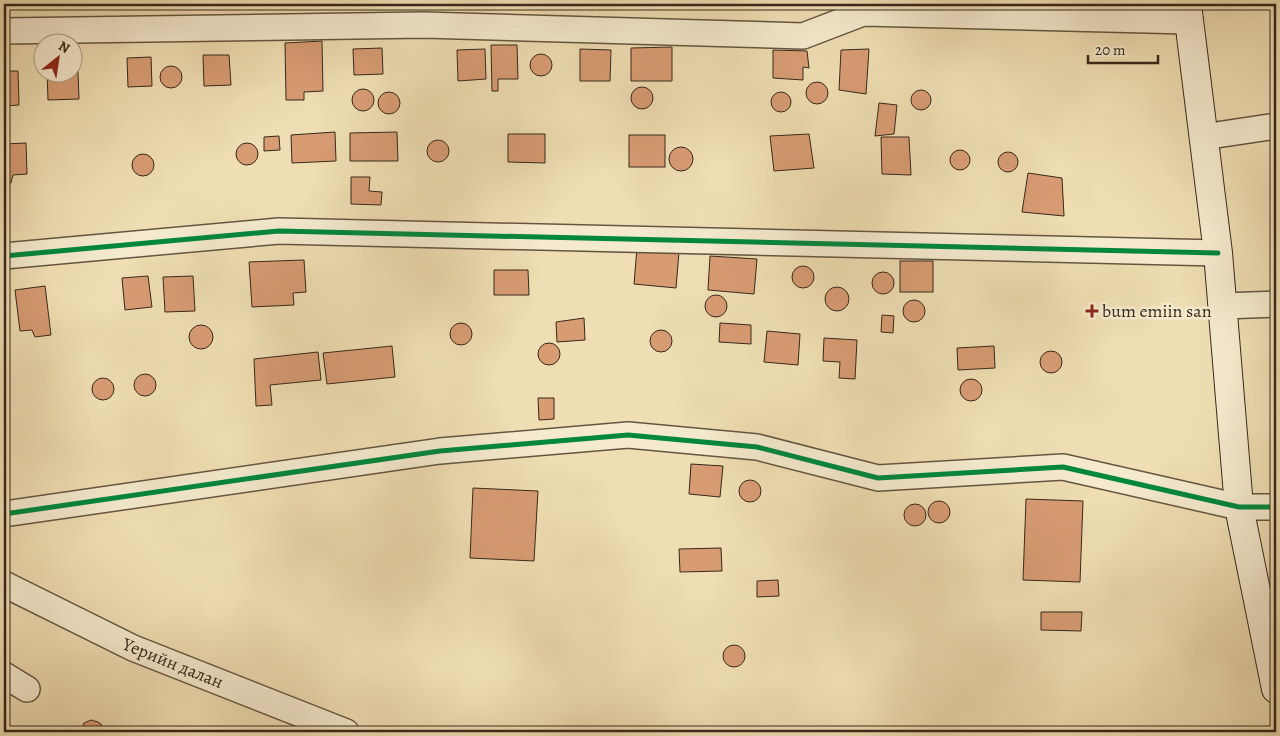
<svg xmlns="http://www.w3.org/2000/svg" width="1280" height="736" font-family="Alegreya,serif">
<rect width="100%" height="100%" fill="#efdeb3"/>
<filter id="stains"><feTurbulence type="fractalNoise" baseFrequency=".004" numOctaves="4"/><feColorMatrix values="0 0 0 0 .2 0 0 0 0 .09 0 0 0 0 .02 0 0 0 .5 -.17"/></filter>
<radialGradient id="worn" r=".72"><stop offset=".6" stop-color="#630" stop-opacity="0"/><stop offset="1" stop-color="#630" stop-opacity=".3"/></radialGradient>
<g fill="#d89c73" stroke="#37281c">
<polygon points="322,41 323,91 304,92 304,100 286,100 285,43"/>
<polygon points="491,45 517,45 518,79 498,79 498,91 492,91"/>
<polygon points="72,46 77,46 79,99 48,100 47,72 72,72"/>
<polygon points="672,47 672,81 631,81 631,48"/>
<polygon points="382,48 383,74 354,75 353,49"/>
<polygon points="485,49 486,79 458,81 457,50"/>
<polygon points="580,49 611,50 610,81 580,81"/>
<polygon points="869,49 866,94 839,90 841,50"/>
<polygon points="773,50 807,51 809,68 803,67 803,80 773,78"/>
<circle cx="541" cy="65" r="11"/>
<polygon points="203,55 229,55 231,85 204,86"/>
<polygon points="151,57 152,86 128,87 127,58"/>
<circle cx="171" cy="77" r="11"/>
<polygon points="4,71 18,71 19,105 4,106"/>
<circle cx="817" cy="93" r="11"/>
<circle cx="642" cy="98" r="11"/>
<circle cx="363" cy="100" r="11"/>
<circle cx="921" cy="100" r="10"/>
<circle cx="389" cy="103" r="11"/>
<circle cx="781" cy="102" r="10"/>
<polygon points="879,103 897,105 894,134 875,136"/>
<polygon points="335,132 336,161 292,163 291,135"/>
<polygon points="397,132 398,161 350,161 350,133"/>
<polygon points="508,134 545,134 545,163 508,162"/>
<polygon points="809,134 814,168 774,171 770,136"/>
<rect x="629" y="135" width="36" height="32"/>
<polygon points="279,136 280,150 264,151 264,137"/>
<polygon points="881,137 909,137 911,175 882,174"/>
<circle cx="438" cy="151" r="11"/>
<circle cx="247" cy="154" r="11"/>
<polygon points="26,143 27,174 13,175 11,183 4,183 4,144"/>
<circle cx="681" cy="159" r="12"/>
<circle cx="960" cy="160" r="10"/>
<circle cx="1008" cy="162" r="10"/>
<circle cx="143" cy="165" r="11"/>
<polygon points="1028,173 1062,178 1064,216 1022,212"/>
<polygon points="351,177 370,177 369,191 382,192 381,205 351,204"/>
<polygon points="637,248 679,252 676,288 634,284"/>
<polygon points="710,256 757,259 754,294 708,290"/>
<polygon points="304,260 306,292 293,293 294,305 252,307 249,262"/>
<rect x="900" y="261" width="33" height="31"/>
<circle cx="803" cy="277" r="11"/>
<polygon points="494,270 528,270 529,295 494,295"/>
<circle cx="883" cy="283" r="11"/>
<polygon points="148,276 152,307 125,310 122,278"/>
<polygon points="193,276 195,311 165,312 163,277"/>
<polygon points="5,286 8,314 4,314 4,287"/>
<polygon points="45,286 51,335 35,337 32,330 20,331 15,290"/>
<circle cx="837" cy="299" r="12"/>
<circle cx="716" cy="306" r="11"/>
<circle cx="914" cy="311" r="11"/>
<polygon points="882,315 894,316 893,333 881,332"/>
<polygon points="584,318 585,340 557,342 556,322"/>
<circle cx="461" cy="334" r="11"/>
<polygon points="720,323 751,325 751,344 719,342"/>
<circle cx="201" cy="337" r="12"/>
<circle cx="661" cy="341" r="11"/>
<polygon points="767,331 800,334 798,365 764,362"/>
<polygon points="824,338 857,340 855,379 839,378 840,362 823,361"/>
<circle cx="549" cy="354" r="11"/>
<polygon points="392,346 395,377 327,384 323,353"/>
<polygon points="994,346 995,368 958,370 957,348"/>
<circle cx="1051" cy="362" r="11"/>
<polygon points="318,352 321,380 270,385 272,405 256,406 254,359"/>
<circle cx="145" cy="385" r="11"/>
<circle cx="103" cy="389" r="11"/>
<circle cx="971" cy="390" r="11"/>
<polygon points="538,398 554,398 554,419 539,420"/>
<polygon points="691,464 723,466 720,497 689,494"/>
<circle cx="750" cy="491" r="11"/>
<polygon points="473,488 538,491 534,561 470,558"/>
<polygon points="1026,499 1083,501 1080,582 1023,580"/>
<circle cx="939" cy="512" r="11"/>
<circle cx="915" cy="515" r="11"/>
<polygon points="721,548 722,571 680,572 679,549"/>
<polygon points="778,580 779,596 757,597 757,581"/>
<polygon points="1041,612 1082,612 1081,631 1041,630"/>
<circle cx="734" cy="656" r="11"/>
<polygon points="91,720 98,722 101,724 104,732 81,732 84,723"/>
</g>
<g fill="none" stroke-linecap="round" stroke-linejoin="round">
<defs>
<g id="street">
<polyline points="4,31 424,25 803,36 863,13 1188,21"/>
<polyline points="1203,137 1276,126"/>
<polyline points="4,256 279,231 1218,253"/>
<polyline points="1222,306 1276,304"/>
<polyline points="4,514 440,451 628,435 757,447 878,478 1063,467 1239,507 1276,507"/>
<polyline points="4,584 133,648 346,732"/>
<polyline points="4,675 27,689"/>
</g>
<polyline id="secondary" points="1187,4 1218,253 1239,507 1276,689"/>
</defs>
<use href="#street" stroke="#655642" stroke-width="28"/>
<use href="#secondary" stroke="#37281c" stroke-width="30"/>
<use href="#street" stroke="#f5eace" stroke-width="25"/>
<use href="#secondary" stroke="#f5eace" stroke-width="28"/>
<defs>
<g id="cycleway">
<polyline points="4,256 279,231 1218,253"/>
<polyline points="4,514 440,451 628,435 757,447 878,478 1063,467 1239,507 1276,507"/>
</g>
</defs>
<use href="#cycleway" stroke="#f5eace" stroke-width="8"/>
<use href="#cycleway" stroke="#00873e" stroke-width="5"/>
</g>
<path fill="#8f2418" stroke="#f5eace" stroke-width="2" d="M1089.5 303.5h5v5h5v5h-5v5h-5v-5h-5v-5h5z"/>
<g text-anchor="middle" stroke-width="5" stroke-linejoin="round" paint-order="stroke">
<g font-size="18" fill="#37281c" stroke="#f5eace" text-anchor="start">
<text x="1102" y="317">bum emiin san</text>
</g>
<g font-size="18" fill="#37281c" stroke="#f5eace">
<text transform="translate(173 663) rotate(22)" y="6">Үерийн далан</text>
</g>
</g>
<rect width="1280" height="736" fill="none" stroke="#efdeb3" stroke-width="20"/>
<rect x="5" y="5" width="1270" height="726" fill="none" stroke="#37281c" stroke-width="2.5"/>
<rect x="10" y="10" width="1260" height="716" fill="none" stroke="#37281c"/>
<g transform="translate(58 58) rotate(30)"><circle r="24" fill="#f5eace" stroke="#a99c87"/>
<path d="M0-4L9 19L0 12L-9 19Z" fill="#8f2418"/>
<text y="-8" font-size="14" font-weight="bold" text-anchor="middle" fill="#37281c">N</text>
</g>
<path d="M1088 55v8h70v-8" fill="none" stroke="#37281c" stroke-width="2.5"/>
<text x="1095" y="55" font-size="15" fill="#37281c" stroke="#f5eace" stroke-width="4" paint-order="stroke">20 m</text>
<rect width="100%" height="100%" filter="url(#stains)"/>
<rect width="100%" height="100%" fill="url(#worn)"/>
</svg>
